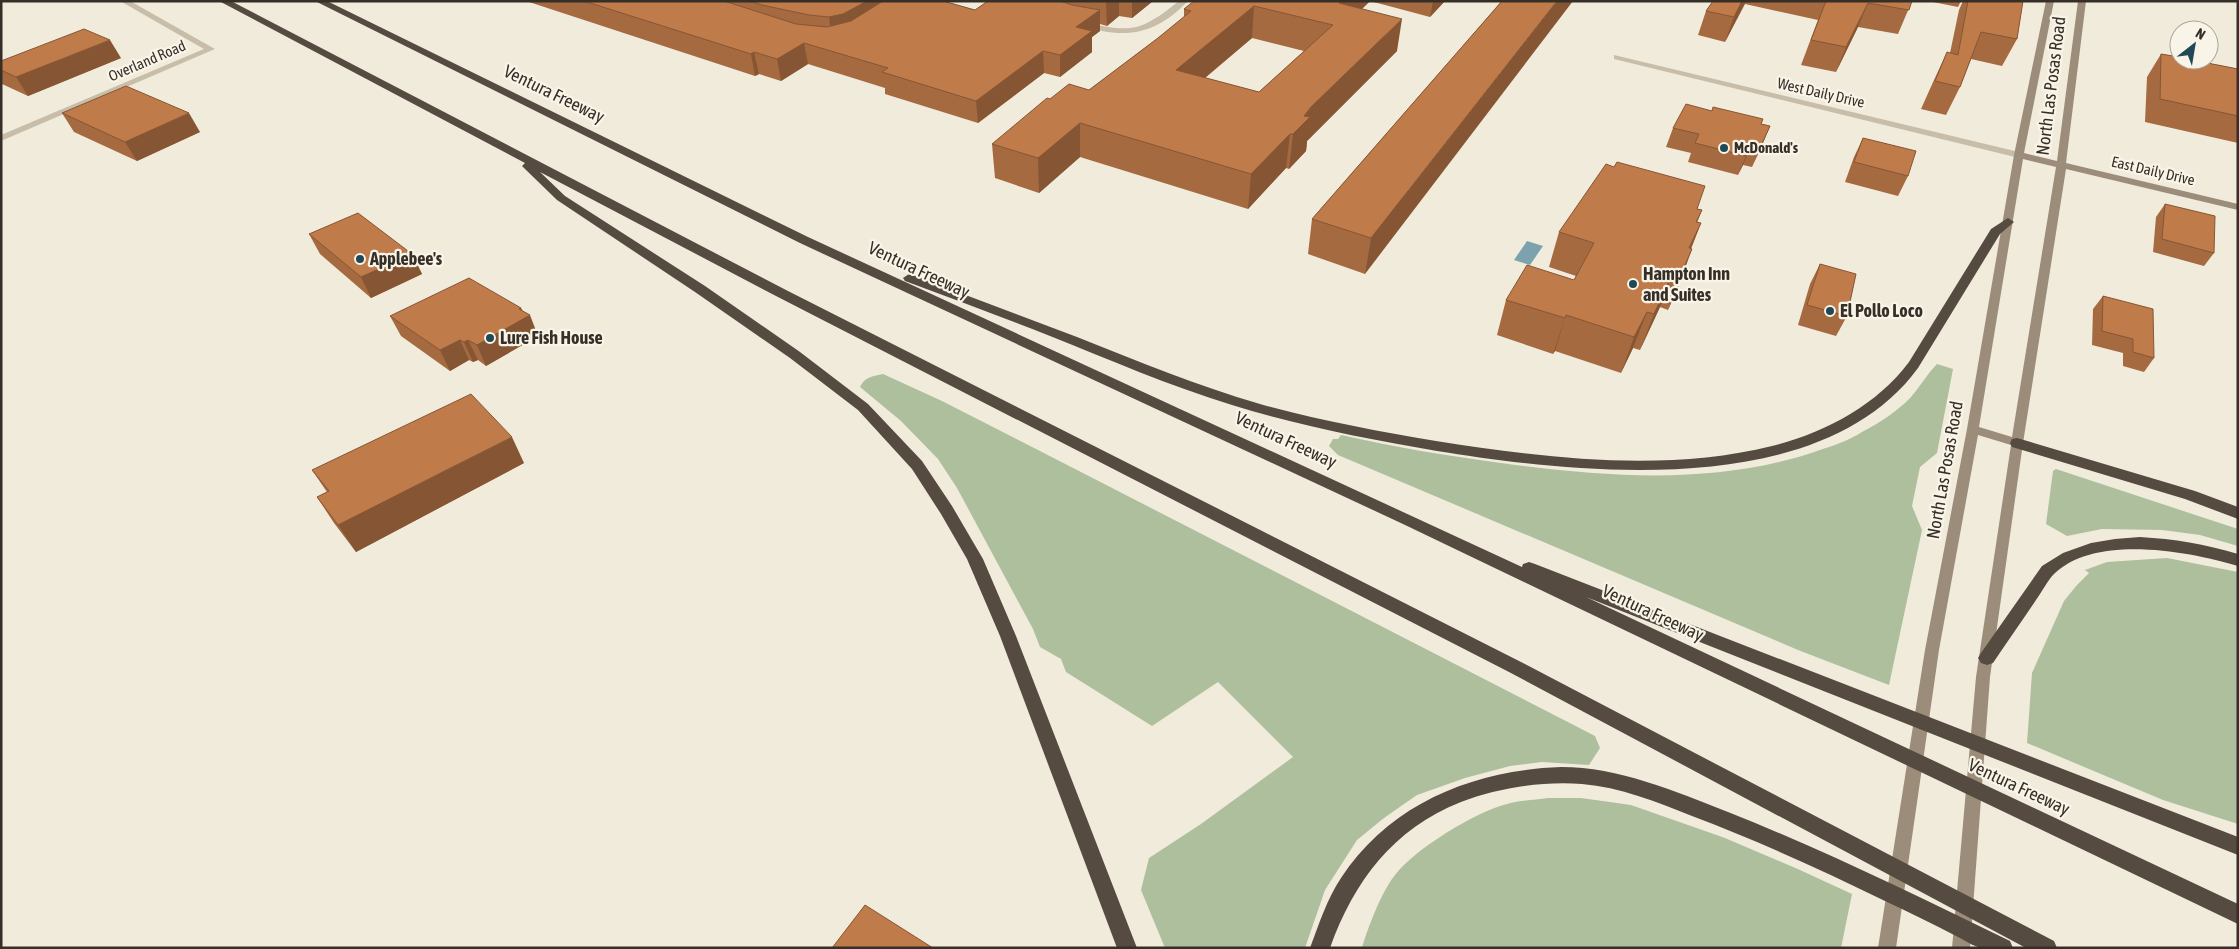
<svg xmlns="http://www.w3.org/2000/svg" width="2239" height="949" font-family="'Asap Condensed',sans-serif">
<rect width="100%" height="100%" fill="#f1ebdc"/>
<g fill="#aebf9d">
<path d="M1937 364 1953 369 1937 453 1920 467 1912 506 1922 530 1889 685 1798 650 1338 455 1329 446 1333 439H1338L1341 435C1394 447 1448 456 1501 463 1606 477 1716 486 1817 451 1832 446 1848 441 1862 432 1879 423 1898 411 1911 397 1920 387 1927 374 1937 364Z"/>
<path d="M883 374 942 401 1079 471 1595 736 1600 748 1589 765 1542 762 1510 766 1465 778 1417 795 1384 818 1357 840 1325 890 1305 948H1165L1141 890 1149 858 1201 824 1293 757 1218 682 1152 726 1066 672 1061 659 1040 647 1033 629 957 488 938 459 901 421 860 387C864 377 874 376 883 374Z"/>
<polygon points="2056,469 2238,529 2238,546 2200,535 2162,530 2102,529 2067,536 2046,524 2053,471"/>
<polygon points="2167,558 2238,572 2238,824 2163,800 2027,743 2032,673 2064,601 2077,585 2089,573 2085,570 2107,562"/>
<path d="M1548 798H1581L1631 805 1725 838 1800 870 1852 894 1841 948H1362C1368 927 1382 891 1395 875 1415 849 1475 812 1507 804 1520 800 1535 800 1548 798Z"/>
</g>
<polygon fill="#7ca2ad" points="1527,241 1543,246 1530,265 1514,260"/>
<g fill="none" stroke-linecap="round" stroke-linejoin="round">
<g fill="#c8bda8" fill-rule="evenodd">
<polygon points="120,1 130,1 215,49 1,141 1,135 204,49"/>
<path d="M1179 1H1188C1163 27 1138 38 1102 31 1095 29 1086 28 1080 24L1084 22C1132 33 1140 32 1179 1Z"/>
<polygon points="1614,55 2019,152 2024,155 2019,158 1614,59"/>
</g>
<path fill="#9c8c7a" fill-rule="evenodd" d="M2046 1H2054L2024 153 2057 161 2078 1H2086L2066 163 2238 204V210L2066 169 2023 443 1990 677 1970 948H1952L1976 677 2011 445 1978 435 1939 650 1896 948H1878L1925 650 1967 429 2014 155ZM2023 159 2056 167 2012 437 1979 427Z"/>
<g fill="#564b40" fill-rule="evenodd">
<polygon points="219,1 231,1 786,290 1521,662 2054,941 2057,948 2026,948 1509,672 776,296 540,172 565,196 705,286 800,352 868,404 922,461 952,506 983,559 1016,636 1137,948 1117,948 1000,636 967,559 941,514 912,469 858,410 790,358 695,292 557,200 524,168 522,166 525,163"/>
<polygon points="315,1 327,1 808,237 1522,567 1523,564 1529,562 1535,564 2238,837 2238,855 1586,597 2238,904 2238,924 1403,524 800,243"/>
<path d="M2008 218 2014 222 2000 234 1918 368C1821 501 1579 474 1437 451 1368 439 1299 426 1232 405 1170 386 1110 360 1050 336 1002 317 953 299 905 281L903 278 909 274 913 275C968 296 1022 316 1077 337 1137 361 1198 386 1260 404 1318 420 1377 431 1436 441 1545 458 1663 473 1772 446 1824 433 1876 406 1909 362L1991 229Z"/>
<polygon points="2017,438 2195,491 2238,507 2238,519 2185,499 2012,447 2010,443 2012,439"/>
<path d="M2140 537C2174 539 2205 544 2238 554V566C2188 551 2095 534 2054 574 2047 581 2042 592 2036 600 2022 621 2007 642 1993 663L1987 665 1981 663 1978 658 1981 653 2042 566 2063 553 2091 543 2115 539Z"/>
<path d="M1561 767C1619 767 1674 791 1728 812 1824 850 1917 896 2010 941L2013 948C2003 948 1991 949 1981 948 1973 946 1964 940 1956 936 1933 924 1909 912 1885 901 1822 870 1758 841 1692 816 1657 802 1620 787 1582 784 1542 781 1498 788 1461 802 1393 829 1354 881 1330 948H1310C1319 924 1327 899 1341 878 1390 803 1474 770 1561 767Z"/>
</g>
</g>
<g fill="#a56a40" fill-rule="evenodd">
<polygon points="526,1 943,1 975,10 988,1 1153,1 1132,18 1119,16 1107,26 1100,24 1100,31 1092,37 1092,52 1060,77 1044,73 978,123 885,94 885,88 808,64 781,81 759,74 755,76"/>
<path d="M1194 1H1370L1362 9 1397 51 1307 141V142L1306 151 1289 169 1286 168 1248 209 1080 157 1039 193 995 178 992 144 1050 99 1089 90 1158 38 1184 17V9ZM1252 38 1304 51 1259 92 1205 78Z"/>
<polygon points="1370,1 1445,1 1430,17"/>
<polygon points="1502,1 1365,274 1308,254 1312,219"/>
<polygon points="1713,1 1912,1 1898,34 1858,27 1836,72 1801,65 1818,20 1745,4 1725,42 1698,35 1706,11"/>
<polygon points="1928,1 1961,1 1958,7"/>
<polygon points="1963,1 2023,1 2017,39 2002,66 1971,59 1960,87 1946,115 1921,109 1934,80 1947,52 1950,53 1959,10"/>
<polygon points="2161,54 2238,69 2238,143 2145,122 2147,77"/>
<polygon points="121,58 28,96 2,84 1,82 1,61"/>
<polygon points="62,113 200,132 137,161 74,132"/>
<polygon points="1761,124 1770,126 1762,145 1752,167 1743,165 1738,175 1688,162 1691,153 1666,147 1673,128"/>
<polygon points="1863,138 1908,176 1898,196 1845,182 1854,157"/>
<polygon points="2165,204 2214,253 2204,266 2153,252 2156,217"/>
<polygon points="1697,209 1702,210 1697,223 1701,223 1691,249 1679,285 1668,310 1660,307 1640,350 1633,348 1621,373 1555,351 1553,354 1497,335 1506,300 1574,280 1576,276 1549,267 1559,232"/>
<polygon points="309,234 412,254 422,274 371,298 320,254"/>
<polygon points="1820,264 1847,316 1836,336 1798,325 1810,284"/>
<polygon points="2103,296 2154,358 2144,372 2123,366 2123,353 2092,345 2093,309"/>
<polygon points="521,308 538,336 486,366 478,360 473,362 469,360 450,371 401,336 390,316"/>
<polygon points="524,463 356,552 334,523 317,497 327,492 312,470"/>
</g>
<g fill="#865634">
<polygon points="867,1 892,1 832,38 829,17"/>
<polygon points="1106,1 1119,1 1119,16 1107,26"/>
<polygon points="1132,1 1153,1 1132,18"/>
<polygon points="1341,1 1370,1 1335,35 1339,3"/>
<polygon points="1433,1 1445,1 1430,17"/>
<polygon points="1557,1 1573,1 1365,274 1371,238"/>
<polygon points="1742,1 1746,1 1725,42 1734,17"/>
<polygon points="1868,3 1858,27 1836,72 1846,47"/>
<polygon points="1254,6 1252,38 1175,103 1176,70"/>
<polygon points="1100,10 1100,31 1092,37 1092,52 1060,77 1060,55 1076,27"/>
<polygon points="1402,19 1397,51 1307,141 1307,142 1306,151 1289,169 1293,134 1304,116 1311,107"/>
<polygon points="110,40 121,58 28,96 16,77"/>
<polygon points="804,43 808,64 781,81 777,59"/>
<polygon points="1043,51 1044,73 978,123 976,101"/>
<polygon points="754,52 759,74 755,76 751,54"/>
<polygon points="189,113 200,132 137,161 125,142"/>
<polygon points="1080,123 1080,157 1039,193 1038,158"/>
<polygon points="1770,126 1762,145 1752,167 1760,148"/>
<polygon points="1290,134 1286,168 1248,209 1251,174"/>
<polygon points="1751,146 1743,165 1738,175 1746,156"/>
<polygon points="1701,223 1687,258 1689,248"/>
<polygon points="1692,249 1679,285 1668,310 1681,274"/>
<polygon points="412,254 422,274 371,298 361,277"/>
<polygon points="1673,272 1660,307 1640,350 1654,314"/>
<polygon points="521,308 525,318 530,315 538,336 486,366 477,345"/>
<polygon points="1647,312 1633,348 1621,373 1634,337"/>
<polygon points="1566,315 1555,351 1553,354"/>
<polygon points="460,340 469,360 450,371 440,350"/>
<polygon points="468,340 478,360 473,362 464,342"/>
<polygon points="512,437 524,463 356,552 338,525"/>
</g>
<g fill="#c07b4a" stroke="#865634" fill-rule="evenodd">
<polygon points="584,1 724,1 796,24 827,27 851,21 883,1 943,1 975,10 988,1 1060,1 1072,5 1100,10 1076,27 1092,31 1060,55 1043,51 976,101 882,72 888,68 804,43 777,59 754,52 751,54"/>
<polygon points="749,1 867,1 843,14 829,17 809,15 762,5"/>
<path d="M1194 1H1341L1339 3 1402 19 1311 107 1304 116 1310 117 1293 134H1290L1251 174 1080 123 1038 158 992 144 1047 98 1050 99 1069 84 1089 90 1158 38 1191 11 1184 9ZM1254 6 1333 25 1259 92 1176 70Z"/>
<polygon points="1502,1 1557,1 1371,238 1312,219"/>
<polygon points="1713,1 1742,1 1734,17 1706,11"/>
<polygon points="1826,1 1912,1 1909,10 1868,3 1846,47 1811,40"/>
<polygon points="1968,1 2023,1 2017,39 1981,32 1960,87 1935,81 1947,52 1958,55"/>
<polygon points="84,29 110,40 16,77 1,70 1,61"/>
<polygon points="2161,54 2179,57 2179,60 2192,60 2238,69 2238,116 2160,99"/>
<polygon points="126,86 189,113 125,142 62,113"/>
<polygon points="1686,104 1712,111 1713,107 1763,119 1761,124 1770,126 1760,148 1751,146 1746,156 1695,143 1699,134 1673,128"/>
<polygon points="1863,138 1916,151 1908,176 1854,162"/>
<polygon points="1617,162 1705,186 1697,209 1702,210 1696,222 1701,223 1689,248 1692,249 1681,274 1673,272 1654,314 1647,312 1634,337 1566,315 1565,318 1506,300 1527,265 1574,280 1594,243 1559,232 1606,164 1614,167"/>
<polygon points="2165,204 2215,216 2214,253 2162,239"/>
<polygon points="358,213 412,254 361,277 309,234"/>
<polygon points="1820,264 1856,274 1847,316 1807,305"/>
<polygon points="469,278 521,308 519,309 530,315 477,345 468,340 464,342 460,340 440,350 390,316"/>
<polygon points="2103,296 2153,309 2154,358 2133,352 2133,339 2102,331"/>
<polygon points="471,394 512,437 338,525 317,497 329,491 312,470"/>
<polygon points="865,905 933,948 832,948"/>
</g>
<g fill="#204955" stroke="#f9f4e8" stroke-width="2">
<circle cx="1724" cy="148" r="5"/>
<circle cx="360" cy="259" r="5"/>
<circle cx="1633" cy="284" r="5"/>
<circle cx="1830" cy="311" r="5"/>
<circle cx="490" cy="338" r="5"/>
</g>
<g text-anchor="middle" stroke-width="4.5" stroke-linejoin="round" paint-order="stroke">
<g font-size="15" fill="#362f28" stroke="#f9f4e8">
<text transform="translate(147 61) rotate(-23)" y="5">Overland Road</text>
<text transform="translate(1821 93) rotate(13)" y="5">West Daily Drive</text>
<text transform="translate(2153 171) rotate(13)" y="5">East Daily Drive</text>
</g>
<g font-size="15" font-weight="bold" fill="#362f28" stroke="#f9f4e8" text-anchor="start">
<text x="1734" y="153">McDonald's</text>
</g>
<g font-size="18" fill="#362f28" stroke="#f9f4e8">
<text transform="translate(2051 86) rotate(-83)" y="6">North Las Posas Road</text>
<text transform="translate(554 94) rotate(26)" y="6">Ventura Freeway</text>
<text transform="translate(919 270) rotate(25)" y="6">Ventura Freeway</text>
<text transform="translate(1286 440) rotate(25)" y="6">Ventura Freeway</text>
<text transform="translate(1945 470) rotate(-80)" y="6">North Las Posas Road</text>
<text transform="translate(1653 613) rotate(25)" y="6">Ventura Freeway</text>
<text transform="translate(2019 787) rotate(25)" y="6">Ventura Freeway</text>
</g>
<g font-size="18" font-weight="bold" fill="#362f28" stroke="#f9f4e8" text-anchor="start">
<text x="370" y="265">Applebee's</text>
<text x="1643" y="280">Hampton Inn<tspan x="1643" dy="21">and Suites</tspan></text>
<text x="1840" y="317">El Pollo Loco</text>
<text x="500" y="344">Lure Fish House</text>
</g>
</g>
<rect width="2239" height="949" fill="none" stroke="#362f28" stroke-width="5"/>
<g transform="translate(2194 45) rotate(31)"><circle r="24" fill="#f9f4e8" stroke="#aba59b"/>
<path d="M0-4L9 19L0 12L-9 19Z" fill="#204955"/>
<text y="-8" font-size="14" font-weight="bold" text-anchor="middle" fill="#362f28">N</text>
</g>
</svg>
